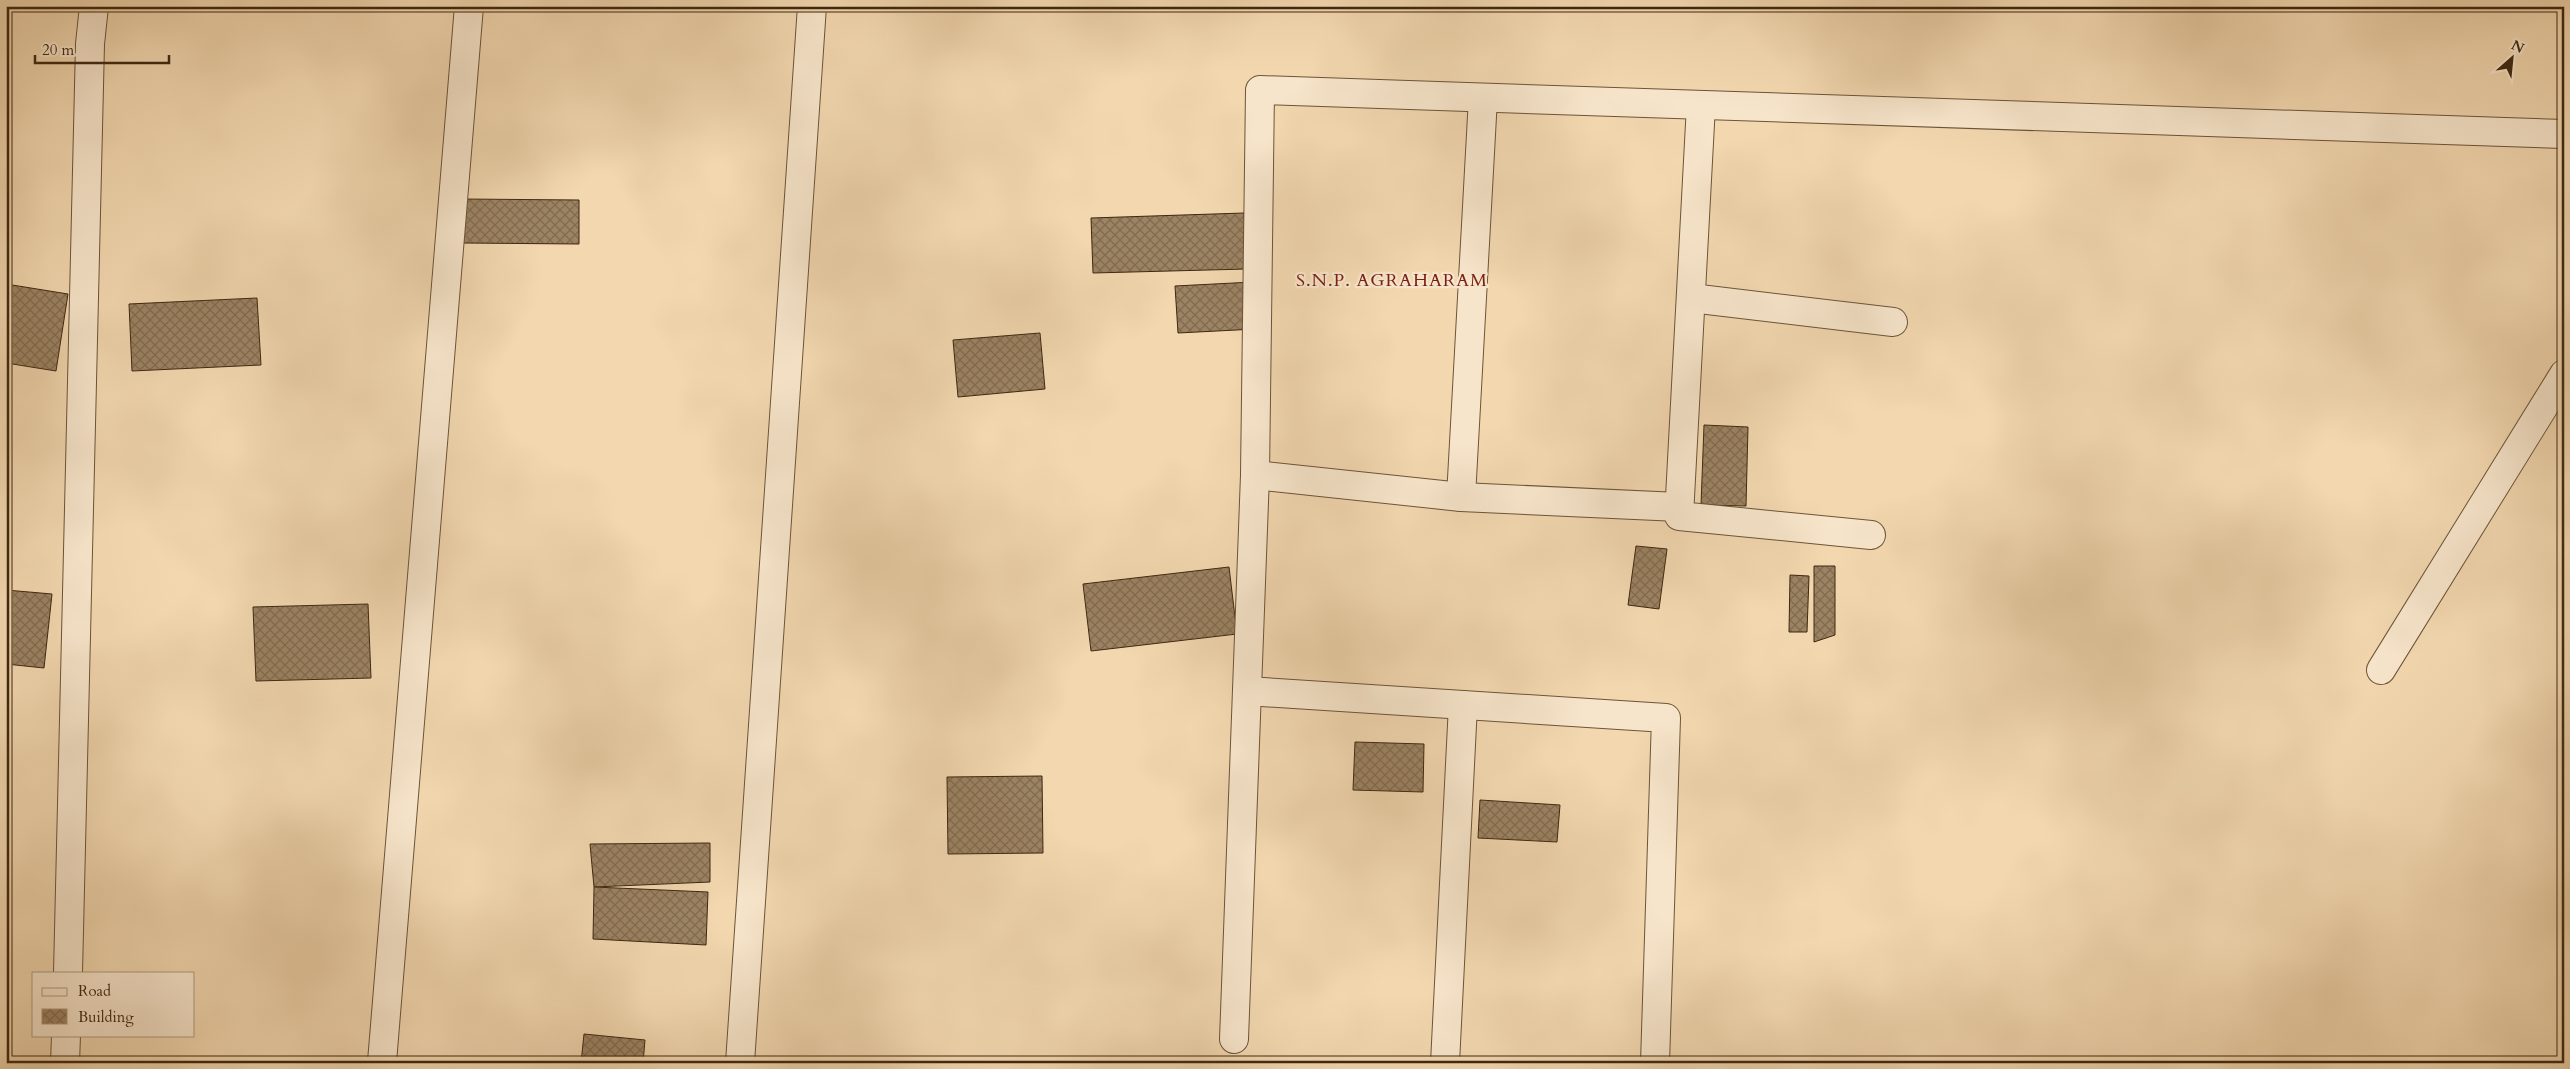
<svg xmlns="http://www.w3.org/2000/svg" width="2570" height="1069" font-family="Cardo,serif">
<defs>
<pattern id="building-cross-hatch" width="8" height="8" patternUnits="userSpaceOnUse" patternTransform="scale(1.25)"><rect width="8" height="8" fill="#9c8363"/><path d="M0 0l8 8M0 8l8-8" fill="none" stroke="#816b50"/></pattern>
</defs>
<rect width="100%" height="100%" fill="#f2d7af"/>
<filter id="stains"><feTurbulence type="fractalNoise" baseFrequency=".004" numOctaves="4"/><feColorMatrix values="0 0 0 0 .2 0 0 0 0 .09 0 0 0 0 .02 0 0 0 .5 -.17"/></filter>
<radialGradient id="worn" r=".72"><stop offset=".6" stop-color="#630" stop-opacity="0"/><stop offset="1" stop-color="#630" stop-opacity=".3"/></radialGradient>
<g fill="url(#building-cross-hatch)" stroke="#3f2810">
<polygon points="462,199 579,200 579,244 462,243"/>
<polygon points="1244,213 1247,269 1093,273 1091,218"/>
<polygon points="1253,282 1256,329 1178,333 1175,286"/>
<polygon points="6,284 68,294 56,371 6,363"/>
<polygon points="257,298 261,365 132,371 129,304"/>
<polygon points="1040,333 1045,389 958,397 953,340"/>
<polygon points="1704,425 1748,427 1746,506 1701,505"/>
<polygon points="1636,546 1667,549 1659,609 1628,605"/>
<polygon points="1814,566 1835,566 1835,635 1814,642"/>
<polygon points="1229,567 1237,634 1091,651 1083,584"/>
<polygon points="1790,575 1809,576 1807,632 1789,632"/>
<polygon points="6,590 52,594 44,668 6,664"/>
<polygon points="368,604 371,678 256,681 253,607"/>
<polygon points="1355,742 1424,744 1423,792 1353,790"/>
<polygon points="1042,776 1043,853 948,854 947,777"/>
<polygon points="1480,800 1560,805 1557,842 1478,838"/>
<polygon points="710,843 710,882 594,887 590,844"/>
<polygon points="594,887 708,892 706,945 593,939"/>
<polygon points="584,1034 645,1040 643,1063 581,1063"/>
</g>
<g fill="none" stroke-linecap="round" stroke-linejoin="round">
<defs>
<g id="minor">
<polyline points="1701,105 1679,516 1871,535"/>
<polyline points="1691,298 1893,322"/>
<polyline points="1255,475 1461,497 1679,507"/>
<polyline points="1461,497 1483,98"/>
<polyline points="2381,670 2564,374"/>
<polyline points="1247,691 1666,718 1655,1063"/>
<polyline points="68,973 90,44 94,6"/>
<polyline points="1234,1039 1255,475 1260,90 2564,134"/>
<polyline points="382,1062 469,6"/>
<polyline points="65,1063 66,1035"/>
<polyline points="740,1063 812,6"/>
<polyline points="1445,1063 1463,705"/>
</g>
</defs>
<use href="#minor" stroke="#6c5438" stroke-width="30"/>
<use href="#minor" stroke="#f7e5cb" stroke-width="28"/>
</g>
<g text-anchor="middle" stroke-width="4.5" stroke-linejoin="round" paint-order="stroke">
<g font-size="18" letter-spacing="1" fill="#7a1f14" stroke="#f7e5cb">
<text x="1392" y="286">S.N.P. AGRAHARAM</text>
</g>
</g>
<rect width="2570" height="1069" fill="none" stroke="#f2d7af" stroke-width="25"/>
<rect x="8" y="8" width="2555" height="1054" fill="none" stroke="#3f2810" stroke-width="2.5"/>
<rect x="12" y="12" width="2545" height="1044" fill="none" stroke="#3f2810"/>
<rect x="32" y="972" width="162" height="65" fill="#f7e5cb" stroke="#ad9980"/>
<rect x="42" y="988" width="25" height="8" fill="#f7e5cb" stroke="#ad9980"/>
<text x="78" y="996" font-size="15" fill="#3f2810">Road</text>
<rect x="42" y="1009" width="25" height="15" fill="url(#building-cross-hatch)" stroke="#ad9980"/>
<text x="78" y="1022" font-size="15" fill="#3f2810">Building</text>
<g transform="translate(2512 58) rotate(27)" stroke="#f7e5cb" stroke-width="4" paint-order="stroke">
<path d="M0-4L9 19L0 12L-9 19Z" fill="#3f2810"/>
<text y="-8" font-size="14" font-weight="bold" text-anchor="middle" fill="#3f2810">N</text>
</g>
<path d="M35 55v8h134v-8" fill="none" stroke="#3f2810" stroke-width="2.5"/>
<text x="42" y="55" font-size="15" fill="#3f2810" stroke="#f7e5cb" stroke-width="4" paint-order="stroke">20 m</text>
<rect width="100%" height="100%" filter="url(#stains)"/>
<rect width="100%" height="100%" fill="url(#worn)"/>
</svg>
